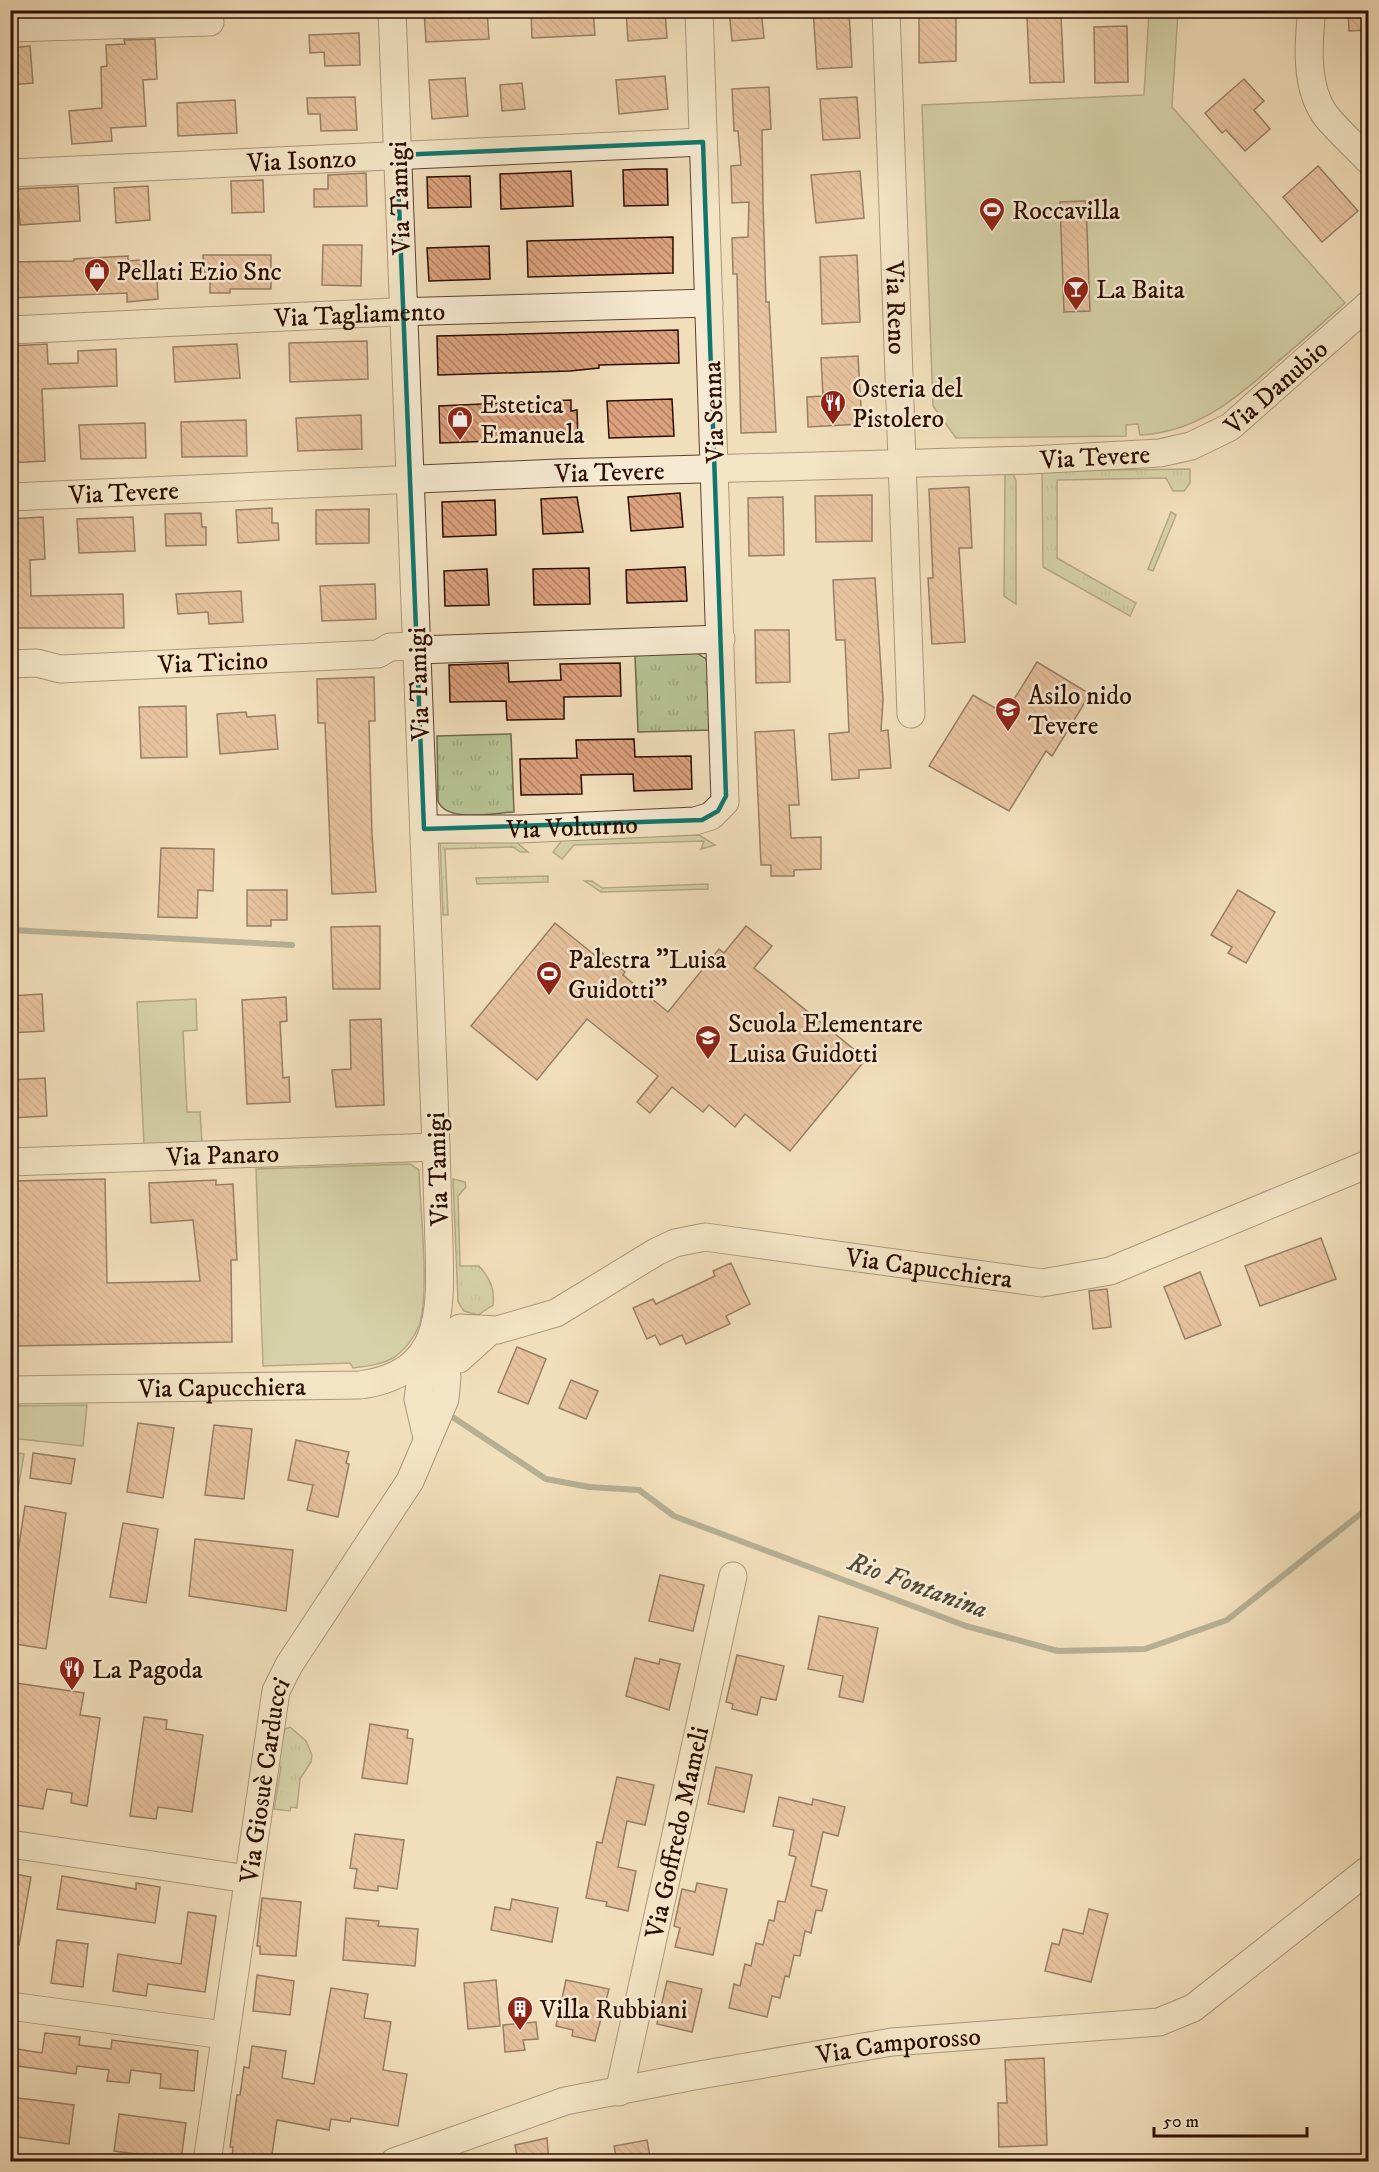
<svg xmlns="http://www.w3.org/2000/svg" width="1379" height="2172" font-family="'IM FELL DW Pica',serif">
<defs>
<pattern id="grass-tufts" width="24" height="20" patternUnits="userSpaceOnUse" patternTransform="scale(1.5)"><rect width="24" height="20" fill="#b6c292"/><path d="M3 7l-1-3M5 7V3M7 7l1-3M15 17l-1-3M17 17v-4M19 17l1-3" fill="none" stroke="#9da67c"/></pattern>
<pattern id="building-back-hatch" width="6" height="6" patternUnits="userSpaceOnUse" patternTransform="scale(1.5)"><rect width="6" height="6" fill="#dba07c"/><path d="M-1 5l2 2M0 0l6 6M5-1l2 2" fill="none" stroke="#b28163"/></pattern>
</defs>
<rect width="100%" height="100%" fill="#f1deba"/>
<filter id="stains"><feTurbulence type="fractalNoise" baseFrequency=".00333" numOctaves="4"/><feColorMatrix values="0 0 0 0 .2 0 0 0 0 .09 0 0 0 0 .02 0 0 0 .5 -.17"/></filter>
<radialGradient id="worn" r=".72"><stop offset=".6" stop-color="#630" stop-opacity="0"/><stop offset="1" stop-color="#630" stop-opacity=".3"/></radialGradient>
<g fill="url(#grass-tufts)" stroke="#70684a" stroke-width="1.5">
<polygon points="1190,469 1190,483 1184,491 1173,491 1166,478 1057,480 1057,558 1136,603 1130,616 1043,567 1042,471"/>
<polygon points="1005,474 1013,474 1016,481 1016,604 1004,596"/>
<polygon points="1171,512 1176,515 1153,571 1148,569"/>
<polygon points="697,653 706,659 708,665 712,730 638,732 635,655"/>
<path d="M511 734 514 812C494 813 446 823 438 801L437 736Z"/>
<polygon points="699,835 715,845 701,849 704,841 574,845 562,859 553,852 563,839"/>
<polygon points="515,841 528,852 520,852 513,847 445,849 448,915 443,915 440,843"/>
<polygon points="548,876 548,882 477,884 476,878"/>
<polygon points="585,881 592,881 602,888 708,884 708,889 601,892"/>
<path d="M453 1179 465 1182 466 1187 458 1196 460 1266H479C490 1278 495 1289 493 1305L478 1315 464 1311 458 1302Z"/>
<polygon points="290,1727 306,1741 312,1755 311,1762 300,1779 297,1808 291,1807 290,1811 274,1809 281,1767 275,1765 285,1729"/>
</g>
<g fill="#b6c292" stroke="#70684a" stroke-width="1.5">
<path d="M1149 11H1178L1172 107 1345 303C1322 323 1299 344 1275 364 1234 400 1197 432 1140 435L1138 424 1126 425V436L956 438 933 406 922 105 1144 95Z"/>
<polygon points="196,999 197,1030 183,1031 187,1112 200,1112 202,1143 144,1145 137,1002"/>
<path d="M410 1164 419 1170C420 1207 430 1294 419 1326 414 1338 404 1351 393 1358 381 1365 366 1366 353 1368L350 1363 263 1366 256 1169Z"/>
<polygon points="87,1405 83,1446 11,1438 11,1406"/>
<polygon points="11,1452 24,1454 18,1490 11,1489"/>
</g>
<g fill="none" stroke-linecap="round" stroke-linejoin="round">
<g stroke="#6e7767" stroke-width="6">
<polyline points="10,930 292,945"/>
<polyline points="448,1414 546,1479 589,1487 639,1490 674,1516 966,1626 1058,1651 1145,1649 1227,1620 1368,1508"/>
</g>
</g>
<g fill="url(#building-back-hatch)" stroke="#2b0d01" stroke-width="1.5">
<polygon points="424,10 487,10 489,39 426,42"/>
<polygon points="531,10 593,10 595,35 532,38"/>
<polygon points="626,10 665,10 667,38 628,41"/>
<polygon points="729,10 761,10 764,38 732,41"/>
<polygon points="813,10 849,10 852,67 817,69"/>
<polygon points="919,10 956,10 956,61 919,63"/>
<polygon points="1348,10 1368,10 1368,30 1349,31"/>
<polygon points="1061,15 1064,82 1030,83 1027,17"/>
<polygon points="1127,26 1128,82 1095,83 1094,27"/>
<polygon points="359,33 360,65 325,66 324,52 310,53 309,35"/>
<polygon points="155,39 157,79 143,80 146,126 111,128 112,141 72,144 69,111 102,108 101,67 107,66 106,45 125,44 124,40"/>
<polygon points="30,46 33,83 10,85 10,48"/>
<polygon points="665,76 668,109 619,114 616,80"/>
<polygon points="465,78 468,116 432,119 429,80"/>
<polygon points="1244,79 1264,101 1254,110 1270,129 1245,151 1226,130 1222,133 1205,113"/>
<polygon points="522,83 525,109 502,111 500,85"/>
<polygon points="769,87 771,129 762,130 763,202 766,302 769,302 776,432 741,433 737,274 733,274 732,238 748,237 749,202 732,203 731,166 741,165 738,131 734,131 732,89"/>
<polygon points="355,97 357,130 321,131 320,114 308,114 307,98"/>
<polygon points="857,97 860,138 823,140 820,99"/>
<polygon points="235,100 237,133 178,136 177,103"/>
<polygon points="1318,166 1358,211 1322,242 1283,197"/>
<polygon points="643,169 667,169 668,205 624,206 623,170"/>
<polygon points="571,171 573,206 501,209 500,174"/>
<polygon points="860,171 864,218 816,223 811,175"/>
<polygon points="366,173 367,206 314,207 314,189 328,189 328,175"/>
<polygon points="470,176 471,207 428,208 427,177"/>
<polygon points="263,180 264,212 232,213 231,181"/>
<polygon points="78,186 80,221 20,225 17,189"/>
<polygon points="148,186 150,220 116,223 114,188"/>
<polygon points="1086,201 1090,311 1064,312 1060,202"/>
<polygon points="673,237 673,273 528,277 527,241"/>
<polygon points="323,245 362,245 361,286 322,285"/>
<polygon points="489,246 490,279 429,281 427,248"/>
<polygon points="203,255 271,255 271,289 230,289 230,293 210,293 210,272 204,272"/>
<polygon points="857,255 860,322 822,324 820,257"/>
<polygon points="128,256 128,261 156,259 158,299 127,302 127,293 10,298 10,262 74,261 74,259"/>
<polygon points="678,330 679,363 599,365 599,368 570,371 438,375 437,336"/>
<polygon points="367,341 368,379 290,382 289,343"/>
<polygon points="47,344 48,364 78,363 78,351 116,349 117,386 42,389 45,461 10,463 10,346"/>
<polygon points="237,344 240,378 175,382 173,347"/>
<polygon points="858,356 862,424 808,427 807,397 823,396 821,358"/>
<polygon points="672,399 674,436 609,438 607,401"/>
<polygon points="571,400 571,411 577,410 578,438 440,443 439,406"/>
<polygon points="361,415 362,449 298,451 296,418"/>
<polygon points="246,420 247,456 182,457 181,422"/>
<polygon points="145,423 146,458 81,459 79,425"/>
<polygon points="969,487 972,548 959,548 965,642 932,644 928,578 933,578 929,489"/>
<polygon points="680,493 683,527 631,531 628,497"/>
<polygon points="872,495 872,541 816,542 815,496"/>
<polygon points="577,497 583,532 543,534 541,499"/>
<polygon points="783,497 784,555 749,556 748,498"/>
<polygon points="495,500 496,535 443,537 442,502"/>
<polygon points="272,508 272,523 278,523 279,540 238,543 236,510"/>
<polygon points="369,509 369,543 316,544 316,510"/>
<polygon points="201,513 202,527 206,527 206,545 166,546 165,514"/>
<polygon points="43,517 45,559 30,560 31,596 123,594 124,628 10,628 10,519"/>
<polygon points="133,517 135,551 79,553 77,519"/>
<polygon points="685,567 687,601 627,603 626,570"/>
<polygon points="589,568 590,604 534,605 533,569"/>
<polygon points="487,569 489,605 445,606 444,571"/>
<polygon points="875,578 883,700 881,731 888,730 891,768 859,770 859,778 832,780 829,734 849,732 845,640 836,640 833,580"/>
<polygon points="375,584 376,619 322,621 320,586"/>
<polygon points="241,591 243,622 209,624 208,612 178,614 176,594"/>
<polygon points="755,630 789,630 790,682 756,683"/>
<polygon points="1037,662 1090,694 1052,756 1046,751 1009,811 929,766 973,695 1005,714"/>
<polygon points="508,663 509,682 561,680 560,664 620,663 621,696 564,697 564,719 507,720 506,701 450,702 449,665"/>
<polygon points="374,677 375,721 369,721 372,835 376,892 332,894 325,723 318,723 317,679"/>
<polygon points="186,706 187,757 141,758 139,707"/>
<polygon points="246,712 247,717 275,715 278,749 220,754 217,714"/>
<polygon points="794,730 799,805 789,805 791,838 821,837 821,869 794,870 794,876 771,876 771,865 761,865 755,732"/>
<polygon points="634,739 635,757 691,756 692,789 634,791 633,774 581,775 582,794 521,795 520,759 577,758 576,740"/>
<polygon points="161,848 214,849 213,891 198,890 197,918 158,917"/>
<polygon points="247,890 287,890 287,920 271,920 271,926 247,926"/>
<polygon points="1238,890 1275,912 1246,963 1228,953 1232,947 1211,935"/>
<polygon points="555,923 597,957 601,952 625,972 623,975 668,1012 719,949 724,953 746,926 772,946 754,968 866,1059 790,1151 745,1114 735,1127 709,1105 703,1112 672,1087 650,1113 637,1102 658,1076 587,1019 537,1080 471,1026"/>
<polygon points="380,926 380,989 333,989 331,927"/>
<polygon points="42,994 44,1031 10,1033 10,996"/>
<polygon points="286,997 287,1021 280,1022 283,1078 289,1077 290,1102 247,1104 242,1000"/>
<polygon points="381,1019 384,1105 336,1107 332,1070 351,1069 350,1020"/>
<polygon points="45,1078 47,1116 10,1118 10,1080"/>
<polygon points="105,1179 107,1283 200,1281 193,1220 151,1223 149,1183 216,1180 216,1185 233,1184 237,1260 231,1260 232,1342 16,1346 13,1181"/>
<polygon points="1321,1238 1336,1279 1260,1306 1245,1266"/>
<polygon points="731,1263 750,1304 726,1316 730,1324 686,1344 682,1335 660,1345 655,1335 647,1339 633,1308 653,1299 656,1304 715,1276 713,1271"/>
<polygon points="1200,1272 1221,1325 1185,1339 1164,1287"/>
<polygon points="1107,1289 1111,1327 1093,1329 1089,1291"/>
<polygon points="517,1347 546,1359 528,1404 498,1392"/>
<polygon points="571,1380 598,1391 586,1419 559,1408"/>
<polygon points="138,1423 174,1428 163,1498 127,1492"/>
<polygon points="214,1425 252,1429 244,1499 205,1495"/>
<polygon points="296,1440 349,1452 346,1463 349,1464 338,1517 307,1510 313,1485 288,1480"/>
<polygon points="33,1453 75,1459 71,1484 30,1478"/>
<polygon points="25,1506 66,1513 46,1649 10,1643 10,1602"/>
<polygon points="123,1523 158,1529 146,1603 110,1597"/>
<polygon points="195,1539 293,1550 286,1611 189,1596"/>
<polygon points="660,1575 704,1585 693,1631 649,1621"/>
<polygon points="819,1616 878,1628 863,1702 839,1697 843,1676 808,1669"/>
<polygon points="737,1655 784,1666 776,1700 761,1697 757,1715 732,1709 733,1704 726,1702"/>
<polygon points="635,1658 659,1664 660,1659 680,1664 669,1710 626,1696"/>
<polygon points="16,1683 84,1693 80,1715 100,1718 87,1806 71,1803 72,1793 47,1789 43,1809 10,1804 10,1723"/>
<polygon points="144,1717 167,1720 166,1729 203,1735 192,1812 158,1807 156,1819 130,1816"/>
<polygon points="370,1724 408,1730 407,1738 413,1739 407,1784 362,1778"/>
<polygon points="716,1767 752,1775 744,1812 708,1804"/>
<polygon points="617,1777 654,1785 645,1825 627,1821 618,1867 636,1871 628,1911 606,1906 607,1902 586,1898 597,1842 602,1843"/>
<polygon points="779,1797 812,1805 813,1799 845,1807 838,1836 823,1832 811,1886 827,1890 822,1911 816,1910 811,1933 805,1931 800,1956 794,1955 789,1977 785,1976 780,1998 772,1996 767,2017 729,2008 734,1984 740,1986 745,1964 751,1966 756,1943 763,1945 769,1920 774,1921 778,1901 785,1902 796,1857 789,1855 794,1830 773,1826"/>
<polygon points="355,1834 404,1840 397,1889 378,1886 378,1891 354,1888 357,1869 350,1868"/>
<polygon points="10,1873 31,1877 19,1945 10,1944"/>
<polygon points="62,1876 136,1889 136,1883 160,1887 155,1923 57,1909"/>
<polygon points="697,1883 727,1889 713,1955 675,1947 680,1928 674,1926 682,1889 695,1892"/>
<polygon points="262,1898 301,1902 296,1956 260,1954 260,1946 257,1946"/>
<polygon points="512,1899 558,1908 552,1942 491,1930 495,1907 510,1910"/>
<polygon points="1089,1909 1108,1914 1091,1982 1045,1971 1052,1943 1059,1945 1063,1929 1083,1934"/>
<polygon points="188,1912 216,1916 205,1992 148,1984 146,1996 113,1991 118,1954 181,1964"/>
<polygon points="346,1918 379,1921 378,1926 418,1929 415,1966 343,1960"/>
<polygon points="57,1940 88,1944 83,1987 51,1983"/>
<polygon points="257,1975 294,1981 290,2015 253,2011"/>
<polygon points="496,1980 500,2026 468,2029 464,1983"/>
<polygon points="566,1980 609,1989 595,2041 572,2036 573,2030 556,2026"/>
<polygon points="667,1981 702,1989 692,2032 657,2024"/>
<polygon points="331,1988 368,1994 364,2018 391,2022 383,2070 407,2074 398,2126 351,2118 350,2122 331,2119 329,2130 277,2120 271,2161 232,2159 233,2147 230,2147 237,2095 240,2095 244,2067 249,2068 252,2046 286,2051 282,2078 314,2084"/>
<polygon points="536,2022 538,2039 523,2040 525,2050 505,2052 503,2025"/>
<polygon points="45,2033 80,2037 79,2045 111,2049 112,2040 198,2051 194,2091 160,2088 161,2074 131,2070 129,2083 107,2081 109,2070 77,2066 76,2074 10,2065 10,2048 42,2053"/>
<polygon points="1044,2058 1047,2145 999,2147 998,2103 1007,2103 1005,2060"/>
<polygon points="10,2097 74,2105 69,2144 10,2136"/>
<polygon points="119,2114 186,2123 181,2160 114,2151"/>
<polygon points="547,2138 549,2162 518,2162 515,2145"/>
<polygon points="647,2140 651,2162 617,2162 614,2146"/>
</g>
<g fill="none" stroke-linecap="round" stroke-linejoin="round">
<defs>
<g id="minor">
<path id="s1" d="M886 10 911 714"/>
<path d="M1312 10C1308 43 1305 88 1326 116 1339 132 1355 146 1368 160"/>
<polyline points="10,28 210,22"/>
<path id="s2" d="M10 173 703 142"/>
<path id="s3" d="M10 330 394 312 709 303"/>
<path id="s4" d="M10 497 558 473 1030 460 1160 453 1191 446 1230 427 1368 305"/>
<polyline points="417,650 721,639"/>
<path id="s5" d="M10 664 37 663 60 669 378 654 390 647 416 646"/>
<path id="s6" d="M424 829H520L695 821 711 816 725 802 699 10"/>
<path id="s7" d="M10 1162 436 1147"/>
<path id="s8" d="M490 1331 459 1359 424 1354 460 1328 497 1330 556 1313 656 1252 675 1243 705 1237 1042 1283 1110 1271 1368 1164"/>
<polyline points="424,1354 418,1399 427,1438"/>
<path id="s9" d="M10 1390 360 1385C443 1374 441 1313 439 1245 438 1212 437 1180 436 1147L392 10"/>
<polyline points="10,1844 248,1879"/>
<polyline points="10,2006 224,2035"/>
<path id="s10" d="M619 2092 733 1576"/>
<path id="s11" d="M207 2162 276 1691 289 1665 410 1481 445 1399 447 1377 424 1354"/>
<path id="s12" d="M394 2162 565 2101 694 2076 892 2042 1159 2022 1193 2008 1368 1870"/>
</g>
</defs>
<use href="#minor" stroke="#5c412f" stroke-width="29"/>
<use href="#minor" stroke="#f6ead2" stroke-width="27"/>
</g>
<path d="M0 0H1379V2172H0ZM703 142 726 796 718 811 702 820 424 829 397 155Z" fill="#f1deba" fill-opacity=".55" fill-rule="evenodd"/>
<path fill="none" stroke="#0f766e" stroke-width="4.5" stroke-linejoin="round" d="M703 142 726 796 718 811 702 820 424 829 397 155Z"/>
<defs>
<symbol id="stadium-pin" viewBox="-11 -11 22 30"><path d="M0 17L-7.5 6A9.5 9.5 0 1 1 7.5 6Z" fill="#8f2418" stroke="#f6ead2"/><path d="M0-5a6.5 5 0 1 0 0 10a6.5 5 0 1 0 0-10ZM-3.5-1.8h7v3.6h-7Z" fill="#fff"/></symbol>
<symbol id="shop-pin" viewBox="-11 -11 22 30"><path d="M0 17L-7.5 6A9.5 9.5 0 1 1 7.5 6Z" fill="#8f2418" stroke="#f6ead2"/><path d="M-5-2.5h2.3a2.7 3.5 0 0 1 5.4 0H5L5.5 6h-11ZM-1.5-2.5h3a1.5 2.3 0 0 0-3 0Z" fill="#fff"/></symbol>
<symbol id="bar-pin" viewBox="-11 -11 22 30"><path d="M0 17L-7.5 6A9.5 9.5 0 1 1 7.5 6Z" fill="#8f2418" stroke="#f6ead2"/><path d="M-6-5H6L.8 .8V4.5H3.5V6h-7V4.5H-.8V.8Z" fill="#fff"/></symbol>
<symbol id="restaurant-pin" viewBox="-11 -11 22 30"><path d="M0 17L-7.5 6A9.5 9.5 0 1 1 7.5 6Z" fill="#8f2418" stroke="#f6ead2"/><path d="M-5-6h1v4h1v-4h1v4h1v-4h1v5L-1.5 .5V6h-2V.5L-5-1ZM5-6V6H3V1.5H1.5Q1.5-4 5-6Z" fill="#fff"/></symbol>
<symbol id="school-pin" viewBox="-11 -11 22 30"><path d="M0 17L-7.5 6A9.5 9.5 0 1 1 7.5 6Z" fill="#8f2418" stroke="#f6ead2"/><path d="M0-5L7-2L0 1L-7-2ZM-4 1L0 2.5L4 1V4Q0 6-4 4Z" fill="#fff"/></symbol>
<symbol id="building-pin" viewBox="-11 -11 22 30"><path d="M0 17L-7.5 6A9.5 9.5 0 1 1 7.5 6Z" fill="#8f2418" stroke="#f6ead2"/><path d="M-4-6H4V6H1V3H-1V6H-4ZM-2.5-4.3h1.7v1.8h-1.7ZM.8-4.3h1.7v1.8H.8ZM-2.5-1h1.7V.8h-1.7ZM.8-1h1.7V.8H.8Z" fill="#fff"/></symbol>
</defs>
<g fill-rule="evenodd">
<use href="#stadium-pin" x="977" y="195" width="30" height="40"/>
<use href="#shop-pin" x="82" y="256" width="30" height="40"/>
<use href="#bar-pin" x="1061" y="274" width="30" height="40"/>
<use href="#restaurant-pin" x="818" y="388" width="30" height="40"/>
<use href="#shop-pin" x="445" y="404" width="30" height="40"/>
<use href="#school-pin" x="993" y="695" width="30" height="40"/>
<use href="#stadium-pin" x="534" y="959" width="30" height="40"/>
<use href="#school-pin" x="693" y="1023" width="30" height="40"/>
<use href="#restaurant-pin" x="57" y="1654" width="30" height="40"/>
<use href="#building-pin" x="505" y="1994" width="30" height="40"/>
</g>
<g text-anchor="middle" stroke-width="5" stroke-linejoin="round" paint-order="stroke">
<g font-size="26" fill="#2b0d01" stroke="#f6ead2">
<text dy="9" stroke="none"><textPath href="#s2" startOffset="292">Via Isonzo</textPath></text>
<text transform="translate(399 198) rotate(-92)" y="9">Via Tamigi</text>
<text dy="9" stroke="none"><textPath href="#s1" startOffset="298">Via Reno</textPath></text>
<text dy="9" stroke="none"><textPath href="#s3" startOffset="350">Via Tagliamento</textPath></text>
<text dy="9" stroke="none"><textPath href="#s4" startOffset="1287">Via Danubio</textPath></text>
<text transform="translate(713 412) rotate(-92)" y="9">Via Senna</text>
<text dy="9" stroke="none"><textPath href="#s4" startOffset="1086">Via Tevere</textPath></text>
<text dy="9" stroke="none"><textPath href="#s4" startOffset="600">Via Tevere</textPath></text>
<text dy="9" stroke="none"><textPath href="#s4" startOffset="114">Via Tevere</textPath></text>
<text dy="9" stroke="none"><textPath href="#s5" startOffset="204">Via Ticino</textPath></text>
<text transform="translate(418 684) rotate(-92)" y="9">Via Tamigi</text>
<text dy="9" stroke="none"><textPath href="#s6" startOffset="148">Via Volturno</textPath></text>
<text dy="9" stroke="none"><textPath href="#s7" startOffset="213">Via Panaro</textPath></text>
<text transform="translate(437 1169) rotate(-92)" y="9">Via Tamigi</text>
<text dy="9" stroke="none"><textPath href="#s8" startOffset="615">Via Capucchiera</textPath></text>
<text dy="9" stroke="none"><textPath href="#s9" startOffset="212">Via Capucchiera</textPath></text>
<text dy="9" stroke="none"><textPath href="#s11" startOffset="386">Via Giosuè Carducci</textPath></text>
<text dy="9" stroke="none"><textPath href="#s10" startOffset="266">Via Goffredo Mameli</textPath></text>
<text dy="9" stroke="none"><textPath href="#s12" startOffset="520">Via Camporosso</textPath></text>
</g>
<g font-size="26" fill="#2b0d01" stroke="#f6ead2" text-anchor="start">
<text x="1012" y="219">Roccavilla</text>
<text x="116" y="280">Pellati Ezio Snc</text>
<text x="1096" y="298">La Baita</text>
<text x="852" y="397">Osteria del<tspan x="852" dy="30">Pistolero</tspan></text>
<text x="480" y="413">Estetica<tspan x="480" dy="30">Emanuela</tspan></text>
<text x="1028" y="704">Asilo nido<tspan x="1028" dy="30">Tevere</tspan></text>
<text x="568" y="968">Palestra "Luisa<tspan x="568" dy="30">Guidotti"</tspan></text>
<text x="728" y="1032">Scuola Elementare<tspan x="728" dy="30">Luisa Guidotti</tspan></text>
<text x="92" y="1678">La Pagoda</text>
<text x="540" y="2018">Villa Rubbiani</text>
</g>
<g font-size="27" font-style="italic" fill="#524b3c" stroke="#f6ead2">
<text transform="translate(918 1585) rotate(20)" y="9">Rio Fontanina</text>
</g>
</g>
<rect width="1379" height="2172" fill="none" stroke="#f1deba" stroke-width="36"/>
<rect x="12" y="12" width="1355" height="2148" fill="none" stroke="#2b0d01" stroke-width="3"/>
<rect x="18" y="18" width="1343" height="2136" fill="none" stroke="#2b0d01" stroke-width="1.5"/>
<path d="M1154 2127v9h153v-9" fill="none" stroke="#2b0d01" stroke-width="3"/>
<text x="1163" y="2127" font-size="18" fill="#2b0d01" stroke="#f6ead2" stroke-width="4.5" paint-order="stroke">50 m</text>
<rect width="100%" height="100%" filter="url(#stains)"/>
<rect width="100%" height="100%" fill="url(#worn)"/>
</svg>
